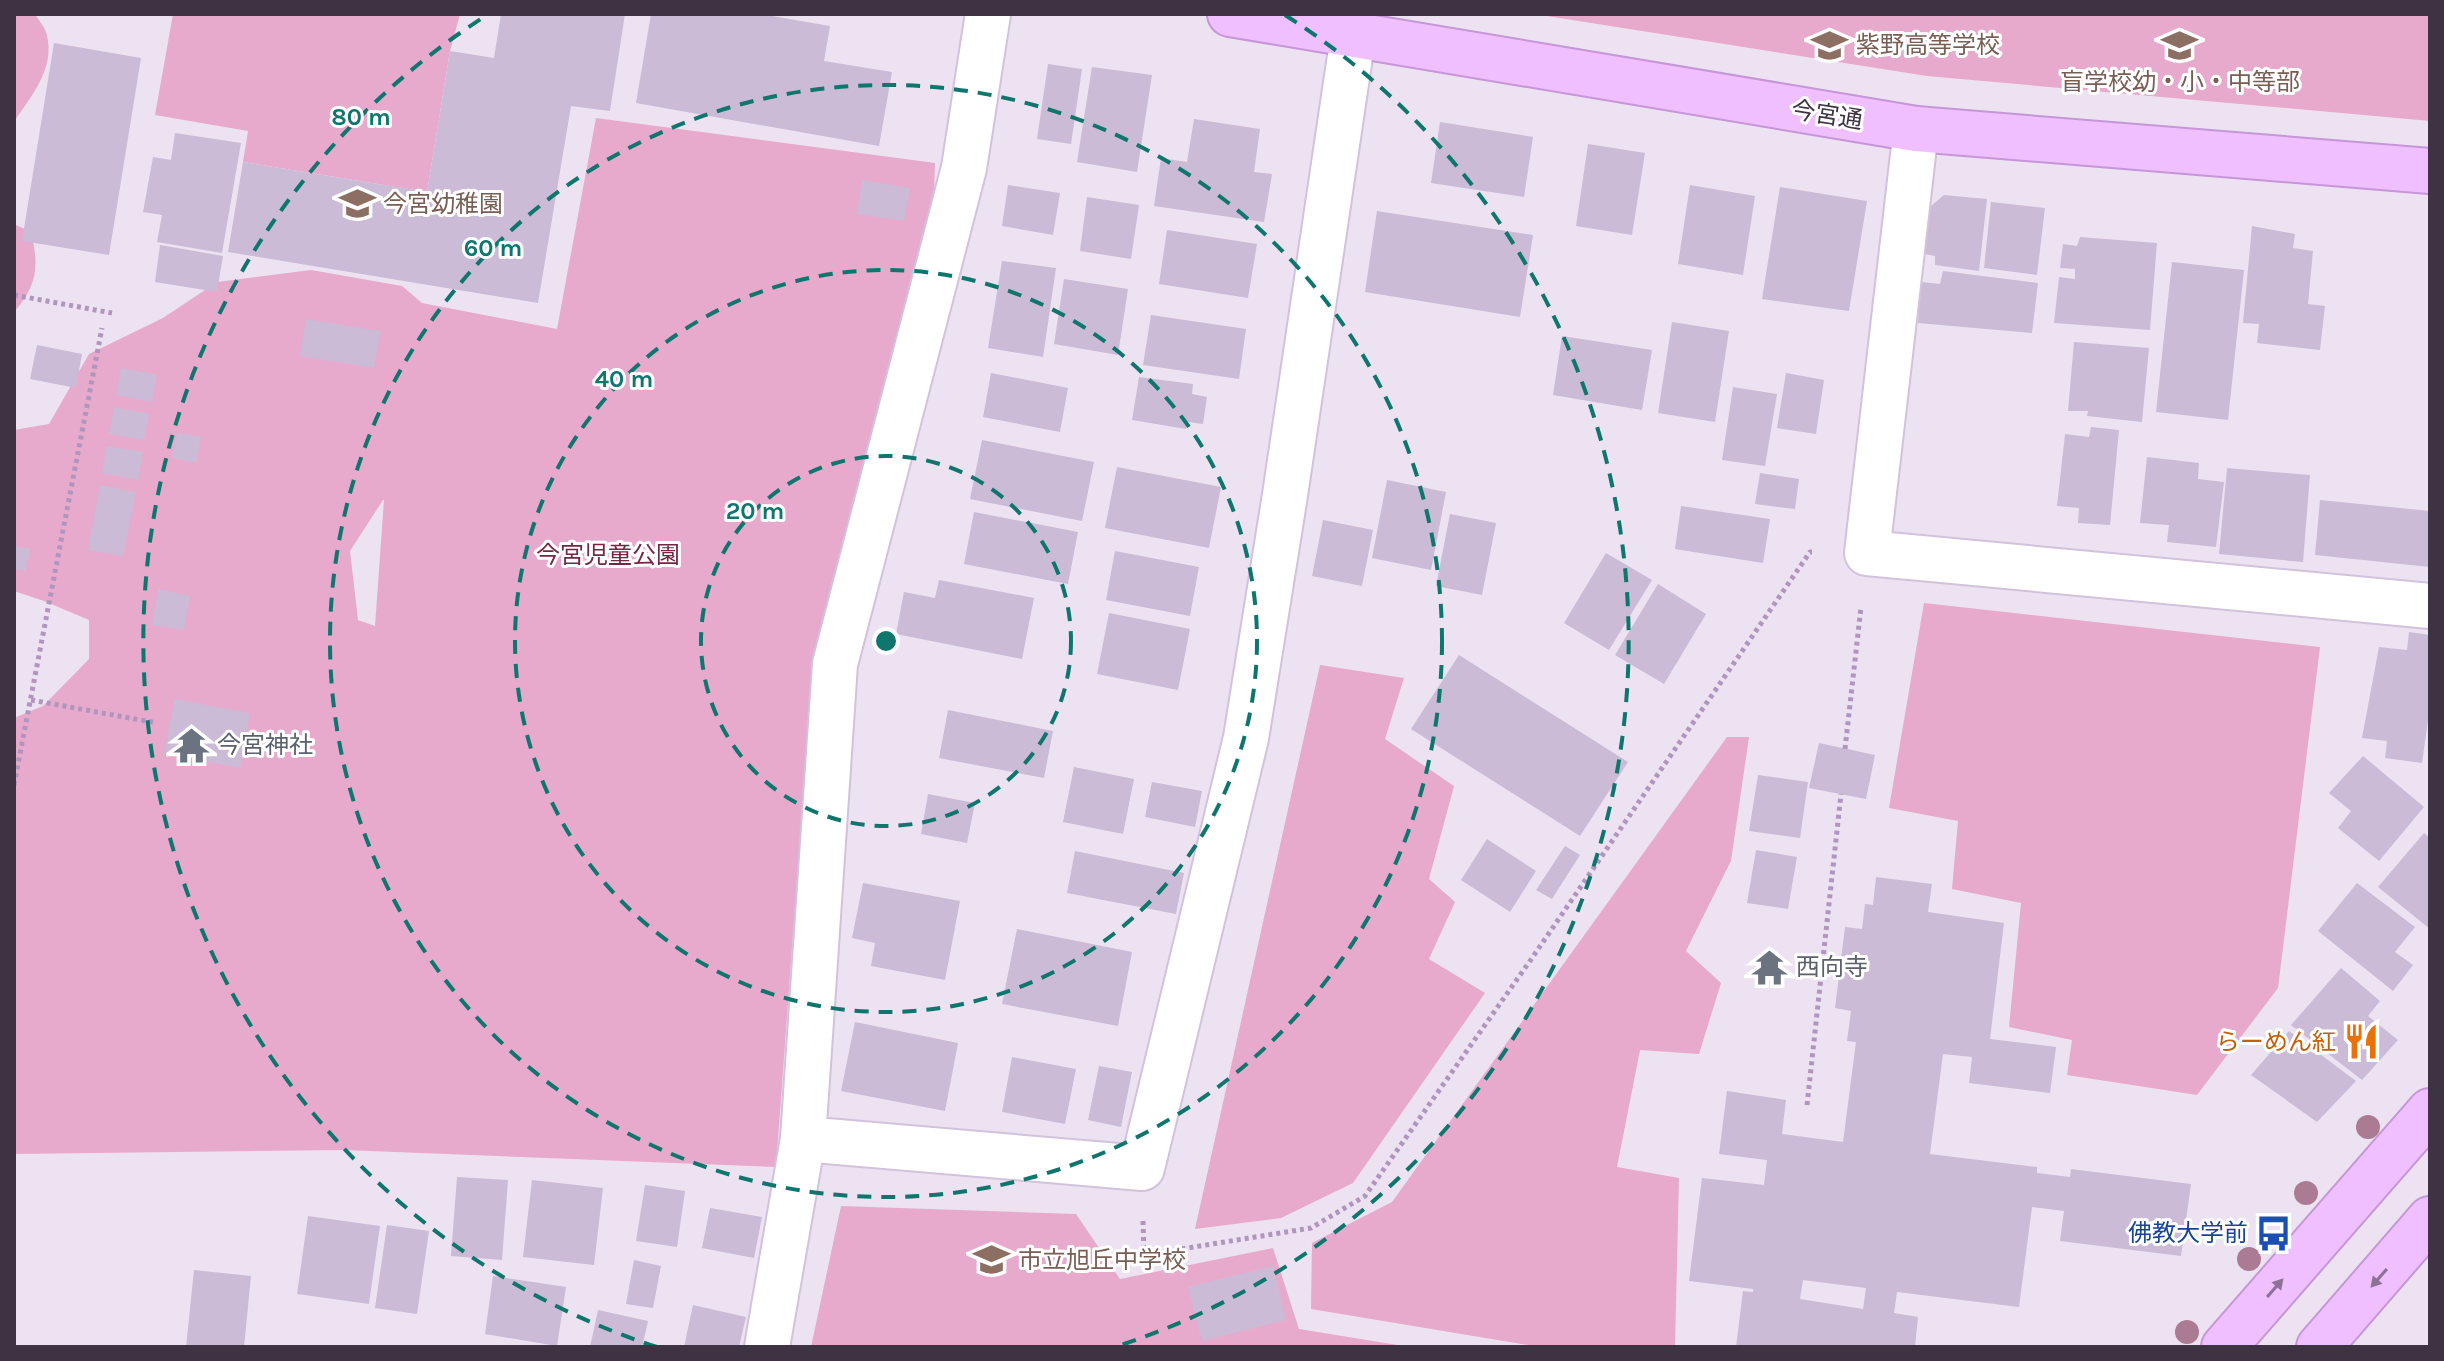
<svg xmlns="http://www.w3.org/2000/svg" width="2444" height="1361" font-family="Karla,'Noto Sans JP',sans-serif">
<rect width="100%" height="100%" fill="#ede2f1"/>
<g fill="#e7aacc" fill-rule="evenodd">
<path d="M14 14H35C39 21 46 28 47 36 55 69 31 96 14 122Z"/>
<polygon points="173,14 460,14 450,51 427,192 243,162 248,131 155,115"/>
<polygon points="1534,14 2430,14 2430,121 1927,76"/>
<path d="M596 118 935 163 934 192 812 674 776 1167 344 1150 14 1154V718L43 706 89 659V620L44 601 14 591V430L49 424 89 354 163 318 217 282 311 270 402 286 422 303 557 329ZM383 500H384L375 626 358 620 350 551Z"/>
<path d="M14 224 31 232C39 266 38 284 14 312Z"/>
<polygon points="1924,603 2320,647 2278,988 2197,1095 2067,1075 2072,1040 2009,1027 2021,903 1952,889 1958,821 1889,808"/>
<polygon points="1320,665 1404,678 1385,739 1454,786 1429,879 1455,902 1429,959 1485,993 1353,1183 1281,1218 1195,1229"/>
<polygon points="1727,737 1749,737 1731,861 1686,951 1721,983 1699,1054 1640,1050 1617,1167 1679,1178 1675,1347 1540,1347 1311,1309 1312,1243 1392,1202"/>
<polygon points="841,1206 1076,1214 1120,1279 1273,1248 1299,1329 1410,1347 811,1347"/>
</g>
<g fill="#cbbbd6" fill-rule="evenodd">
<polygon points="501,14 625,14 610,111 571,106 538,303 228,252 243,162 427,192 450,51 494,58"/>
<polygon points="651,14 760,14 830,26 824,61 892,72 879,146 636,103"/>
<polygon points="54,43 141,58 109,255 22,241"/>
<polygon points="1048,64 1082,69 1071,144 1037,139"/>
<polygon points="1092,67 1152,75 1137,172 1077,162"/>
<polygon points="1194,119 1260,129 1254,172 1272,174 1264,222 1154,206 1161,158 1187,162"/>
<polygon points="1440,122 1533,137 1524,197 1431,183"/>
<polygon points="175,133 241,143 222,253 157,242 162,215 143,212 153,157 171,160"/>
<polygon points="1588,144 1645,153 1632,235 1576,226"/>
<polygon points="862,180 910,188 904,221 857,214"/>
<polygon points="1008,185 1060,193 1053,235 1002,226"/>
<polygon points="1690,185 1755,196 1743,275 1678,264"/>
<polygon points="1780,187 1867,201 1849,311 1762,299"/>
<polygon points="1944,195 1987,199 1979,271 1935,265 1935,256 1920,253 1924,212"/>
<polygon points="1087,197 1139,205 1131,259 1080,251"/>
<polygon points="1991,202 2045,208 2037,275 1984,268"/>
<polygon points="1377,211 1533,235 1520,317 1365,292"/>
<polygon points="2252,226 2295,234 2293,248 2313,251 2308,304 2325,306 2320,350 2257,343 2259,324 2243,323"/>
<polygon points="1167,230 1257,244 1248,298 1159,284"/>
<polygon points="2080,237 2157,243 2150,330 2054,323 2059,277 2075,279 2075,269 2060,268 2063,244 2077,246"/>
<polygon points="160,245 223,256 217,292 155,282"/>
<polygon points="1002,261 1056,268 1043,357 988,348"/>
<polygon points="2172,262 2244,270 2228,420 2156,412"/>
<polygon points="1943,271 2038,283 2032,333 1918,323 1921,282 1940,284"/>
<polygon points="1064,279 1128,289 1118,355 1054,344"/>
<polygon points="1151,315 1246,329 1239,379 1143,365"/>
<polygon points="306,319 381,331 374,368 300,356"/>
<polygon points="1672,322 1729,331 1715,422 1658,413"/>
<polygon points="1562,336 1652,350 1642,410 1553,395"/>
<polygon points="2074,342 2149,348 2142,422 2087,416 2088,411 2068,411"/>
<polygon points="37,345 82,354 76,388 30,379"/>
<polygon points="121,368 157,375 152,402 116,395"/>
<polygon points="991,373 1068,388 1060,432 983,417"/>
<polygon points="1786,373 1824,380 1816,434 1777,428"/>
<polygon points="1139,377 1193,384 1192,394 1207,397 1203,424 1188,422 1186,429 1132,420"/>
<polygon points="1733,387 1777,394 1765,466 1722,460"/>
<polygon points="114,407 149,414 144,440 109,434"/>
<polygon points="2091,427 2119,430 2110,525 2078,523 2079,508 2057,506 2065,434 2089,437"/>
<polygon points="177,433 201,437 196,463 172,458"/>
<polygon points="982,440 1094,462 1082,521 970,499"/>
<polygon points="107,446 143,452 138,480 102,473"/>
<polygon points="2147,457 2199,463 2198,479 2224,482 2216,547 2167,542 2169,525 2140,523"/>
<polygon points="1117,467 1221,487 1209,548 1105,528"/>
<polygon points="2227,468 2310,475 2303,562 2219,554"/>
<polygon points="1760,473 1799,479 1795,509 1755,504"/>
<polygon points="1387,480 1446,492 1431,570 1372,558"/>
<polygon points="100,485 136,492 123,556 88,550"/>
<polygon points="2320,500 2430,511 2430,567 2315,555"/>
<polygon points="1681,506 1770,519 1763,563 1675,549"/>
<polygon points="974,512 1078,532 1068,584 964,564"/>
<polygon points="1450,514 1496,523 1482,595 1436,586"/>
<polygon points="1323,520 1373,530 1362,586 1312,576"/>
<polygon points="14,546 30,549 26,571 14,569"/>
<polygon points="1115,551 1199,567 1190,616 1106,600"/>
<polygon points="1606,553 1652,580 1609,650 1564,623"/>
<polygon points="939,580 1034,598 1022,659 896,634 904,592 935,598"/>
<polygon points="1658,584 1706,614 1664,684 1615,655"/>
<polygon points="158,589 190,596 184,630 152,625"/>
<polygon points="1109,613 1190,629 1178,690 1097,674"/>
<polygon points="2409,632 2430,635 2430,706 2422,763 2385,758 2387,741 2362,738 2379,647 2407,650"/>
<polygon points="1459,655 1628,762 1580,836 1411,729"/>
<polygon points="175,699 250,713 240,768 164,753"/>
<polygon points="948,710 1053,731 1044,778 939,758"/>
<polygon points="1819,743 1875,755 1866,799 1809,788"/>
<polygon points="2363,756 2424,807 2379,861 2338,828 2351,811 2329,793"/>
<polygon points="1074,767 1134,779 1123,834 1063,822"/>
<polygon points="1758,775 1808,782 1800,838 1749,831"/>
<polygon points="1152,782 1202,791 1195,827 1145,817"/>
<polygon points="928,794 975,803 967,843 921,834"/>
<polygon points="2424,833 2430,838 2430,929 2378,887"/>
<polygon points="1487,839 1536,871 1510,912 1461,880"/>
<polygon points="1565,846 1580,855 1552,899 1536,890"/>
<polygon points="1756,850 1797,857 1788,909 1747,903"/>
<polygon points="1075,851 1184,873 1176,914 1067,893"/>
<path d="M1876 877 1932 884 1928 912 2004 923 1990 1039 2056 1047 2050 1093 1969 1083 1972 1057 1943 1054 1930 1154 2037 1167V1173L2070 1177 2071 1169 2191 1184 2181 1256 2060 1241 2064 1211 2032 1207 2019 1307 1897 1292 1894 1313 1918 1317 1915 1347H1736L1743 1291 1753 1292V1289L1689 1281 1702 1178 1764 1185 1767 1160 1719 1154 1727 1091 1786 1100 1782 1134 1843 1142 1856 1042 1847 1041 1851 1011 1835 1008 1845 927 1862 929 1865 904 1873 905ZM1803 1280 1866 1288 1863 1309 1800 1299Z"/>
<polygon points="863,883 960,901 945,980 871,966 875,943 852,938"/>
<polygon points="2357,883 2415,927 2395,952 2413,965 2393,991 2318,931"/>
<polygon points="1017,929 1132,952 1118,1026 1002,1004"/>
<polygon points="2341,968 2380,1001 2368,1016 2398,1040 2362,1080 2291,1025"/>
<polygon points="855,1022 958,1043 945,1111 841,1091"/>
<polygon points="2289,1031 2356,1081 2317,1122 2251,1075"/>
<polygon points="1012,1057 1076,1069 1065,1124 1002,1112"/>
<polygon points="1099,1066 1132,1072 1121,1127 1088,1120"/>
<polygon points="457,1177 508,1180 502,1260 451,1256"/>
<polygon points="532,1180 603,1188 594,1265 523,1257"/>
<polygon points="645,1185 685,1191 677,1247 636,1241"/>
<polygon points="710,1208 762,1217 754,1258 702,1248"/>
<polygon points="308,1216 380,1226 369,1304 297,1294"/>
<polygon points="387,1225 429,1231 417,1314 375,1308"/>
<polygon points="634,1260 661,1266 653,1308 626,1304"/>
<polygon points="1273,1266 1286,1320 1202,1341 1188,1287"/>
<polygon points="194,1270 251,1276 244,1347 186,1347"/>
<polygon points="493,1276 566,1287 557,1346 485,1334"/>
<polygon points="693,1305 746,1317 739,1347 684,1347"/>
<polygon points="598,1310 648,1321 642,1347 590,1347"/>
</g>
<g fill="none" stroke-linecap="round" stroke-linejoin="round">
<defs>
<g id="street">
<polyline points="1916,129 1867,553 2430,606"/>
<polyline points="803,1139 1142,1168 1246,738 1285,495 1353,36"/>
<polyline points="767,1347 803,1139 835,664 964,168 988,14"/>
</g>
<g id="secondary">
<polyline points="1230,14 1916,129 2430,171"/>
<polyline points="2224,1347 2430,1111"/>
<polyline points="2319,1347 2430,1219"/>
</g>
</defs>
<use href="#street" stroke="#d2c2db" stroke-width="48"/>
<use href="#secondary" stroke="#c696d8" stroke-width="48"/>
<g stroke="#b096bf" stroke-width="5" stroke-dasharray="4 4" stroke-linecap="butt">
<polyline points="14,295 112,313"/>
<polyline points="31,700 157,723"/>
<polyline points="1845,749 1861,607"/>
<polyline points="14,785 102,328"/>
<polyline points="1807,1105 1841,794"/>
<polyline points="1143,1221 1144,1255 1311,1228 1365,1196 1532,958 1810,552 1812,552"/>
</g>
<use href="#street" stroke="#fff" stroke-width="44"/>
<use href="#secondary" stroke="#efbfff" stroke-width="44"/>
</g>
<g fill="#aa7b92">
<circle cx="2368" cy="1127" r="12"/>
<circle cx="2306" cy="1193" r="12"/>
<circle cx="2249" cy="1259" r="12"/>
<circle cx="2187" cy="1332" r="12"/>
</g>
<defs><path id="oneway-solid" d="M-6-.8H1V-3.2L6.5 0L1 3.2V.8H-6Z" transform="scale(2)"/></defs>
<g fill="#8d7298">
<use href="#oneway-solid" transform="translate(2379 1278) rotate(131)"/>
<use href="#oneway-solid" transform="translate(2275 1288) rotate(-49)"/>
</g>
<g fill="none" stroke="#0f766e" stroke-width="4" stroke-dasharray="14 10">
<circle cx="886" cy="641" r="185"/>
<circle cx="886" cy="641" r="371"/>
<circle cx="886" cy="641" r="556"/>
<path d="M657 1347A742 742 0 0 1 487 15M1285 15A742 742 0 0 1 1115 1347"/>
</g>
<defs>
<symbol id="school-bare" viewBox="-9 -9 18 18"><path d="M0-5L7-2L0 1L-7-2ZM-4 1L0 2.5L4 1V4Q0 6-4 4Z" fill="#8d6e63" stroke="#fff" stroke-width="2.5" paint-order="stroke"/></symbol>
<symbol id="temple-bare" viewBox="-9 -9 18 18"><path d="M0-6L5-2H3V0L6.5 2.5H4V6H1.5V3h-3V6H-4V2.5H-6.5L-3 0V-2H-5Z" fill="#6b7280" stroke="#fff" stroke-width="2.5" paint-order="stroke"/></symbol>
<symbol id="restaurant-bare" viewBox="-9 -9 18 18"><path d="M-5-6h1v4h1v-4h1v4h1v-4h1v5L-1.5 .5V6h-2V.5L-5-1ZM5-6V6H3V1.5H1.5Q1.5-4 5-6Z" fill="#e8710a" stroke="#fff" stroke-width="2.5" paint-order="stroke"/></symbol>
<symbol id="bus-bare" viewBox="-9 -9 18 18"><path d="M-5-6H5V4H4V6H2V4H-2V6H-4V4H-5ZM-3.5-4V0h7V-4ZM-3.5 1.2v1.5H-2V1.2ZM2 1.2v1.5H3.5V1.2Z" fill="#1a4fb4" stroke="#fff" stroke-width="2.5" paint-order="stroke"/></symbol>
</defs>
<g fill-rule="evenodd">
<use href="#school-bare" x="1804" y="20" width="51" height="51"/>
<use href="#school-bare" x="2154" y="20" width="51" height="51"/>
<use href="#school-bare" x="332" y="178" width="51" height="51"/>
<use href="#temple-bare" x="166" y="720" width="51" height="51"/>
<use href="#temple-bare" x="1744" y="942" width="51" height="51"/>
<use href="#restaurant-bare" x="2336" y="1016" width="51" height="51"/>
<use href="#bus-bare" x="2248" y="1208" width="51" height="51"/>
<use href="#school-bare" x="966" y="1234" width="51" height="51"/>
</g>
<g text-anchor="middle" stroke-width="6" stroke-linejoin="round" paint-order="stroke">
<g font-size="24" fill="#785e54" stroke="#fff" text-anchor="start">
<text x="1856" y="53">紫野高等学校</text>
<text x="2180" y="90" text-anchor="middle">盲学校幼・小・中等部</text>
<text x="383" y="212">今宮幼稚園</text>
<text x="1018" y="1268">市立旭丘中学校</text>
</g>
<g font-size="24" fill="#3d3343" stroke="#fff">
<text transform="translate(1827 115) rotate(9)" y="8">今宮通</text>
</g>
<g font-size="24" fill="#742745" stroke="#fff">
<text x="608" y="563">今宮児童公園</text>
</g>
<g font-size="24" fill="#5b616d" stroke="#fff" text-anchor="start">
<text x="217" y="753">今宮神社</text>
<text x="1796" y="975">西向寺</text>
</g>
<g font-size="24" fill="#c56008" stroke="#fff" text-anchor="end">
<text x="2336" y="1050">らーめん紅</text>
</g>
<g font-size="24" fill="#164399" stroke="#fff" text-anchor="end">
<text x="2248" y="1241">佛教大学前</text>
</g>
</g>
<circle cx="886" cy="641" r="12" fill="#0f766e" stroke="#fff" stroke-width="4"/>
<g font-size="24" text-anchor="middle" font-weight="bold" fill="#0f766e" stroke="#fff" stroke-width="6" stroke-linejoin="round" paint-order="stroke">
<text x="361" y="125">80 m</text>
<text x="493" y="256">60 m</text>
<text x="624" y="387">40 m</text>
<text x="755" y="519">20 m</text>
</g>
<rect width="2444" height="1361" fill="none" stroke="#3d3343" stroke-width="32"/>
</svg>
